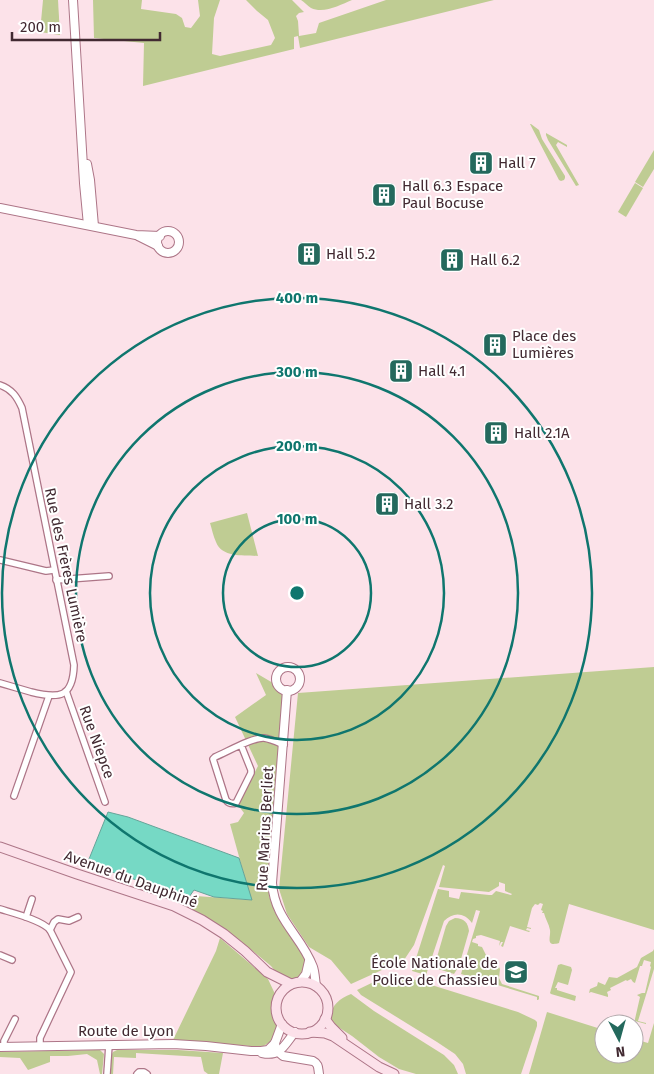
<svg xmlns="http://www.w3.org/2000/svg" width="654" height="1074" font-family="'Fira Sans',sans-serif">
<rect width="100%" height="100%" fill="#fce2e9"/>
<g fill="#bfcc93">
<polygon points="43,0 58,0 60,35 40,32"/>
<polygon points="93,0 142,0 141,9 176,14 182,18 185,27 191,28 200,16 198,0 220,0 214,18 212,54 220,56 271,45 275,38 268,20 257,11 246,0 292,0 304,12 299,13 296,16 298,21 299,36 316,33 319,23 386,0 494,0 300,48 298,36 294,37 294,49 143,86 144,43 94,38"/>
<path d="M301 0H352C340 5 324 14 311 8 308 6 304 2 301 0Z"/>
<polygon points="530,124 531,124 539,130 542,139 565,176 565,178 564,180 561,181 559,180"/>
<polygon points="546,133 567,145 567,147 558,142 556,145 579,185 576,186 548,140 546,135"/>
<polygon points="654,150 654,169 643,187 635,182"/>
<polygon points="635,183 643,188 626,217 618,212"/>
<path d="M247 513 258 556C244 555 222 558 216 542 213 536 212 529 210 523Z"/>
<path d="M654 667V930L569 904 559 943C545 947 551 937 550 930 549 924 545 918 544 913H542L543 911 541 910 543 904 540 903 538 905 535 904 532 908 527 927 531 928V929L527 928 526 930 530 931 529 932 510 926 503 947 501 946 503 942H501L499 946 500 941 481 935 476 936V938L473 939 472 942 478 944V946L482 947 490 963 499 967 500 969 499 978 502 984 539 996V999L538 1000H537V997L461 974 480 911 476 910 472 923C464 912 453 912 444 921L426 975 412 971 438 889 449 891V897L459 899 461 892 489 895H492L496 891 511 895 512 894 505 891V884L499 882V886L489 892 439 887 445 866 443 865 414 945 404 960 351 984 331 960 309 947 287 914 279 889 298 693Z"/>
<polygon points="256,673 273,683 283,696 269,896 275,912 299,948 305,959 306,967 304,974 297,979 288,980 280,977 271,966 238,939 213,922 192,911 192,904 196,896 251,900 230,824 238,822 244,813 238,805 258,766 235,717 266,695"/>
<path d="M455 918C464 918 468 923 469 931L459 966 454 974 435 968V964L446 926 449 921Z"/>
<path d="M220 938 268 979 275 994C271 1009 271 1013 277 1027L273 1040 262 1047 173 1040 216 951Z"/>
<polygon points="654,949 654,969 638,1021 646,1023 646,1024 635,1021 635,1019 640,997 637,995 642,993 645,993 651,967 650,966 651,962 644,960 642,966 640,966 635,983 633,982 631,979 627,981 626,980 610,988 611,990 607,992 608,995 608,997 591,992 589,993 590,989 597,986 598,982 605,985 609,977 617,978 637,967 641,958 653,951"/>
<polygon points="561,964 571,967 572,970 568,985 558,982 555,988 557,988 557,990 576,996 575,1001 551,994 550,993 558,965"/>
<polygon points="396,976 406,977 518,1012 535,1020 537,1022 537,1026 521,1074 466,1074 463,1064 455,1054 437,1042 361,995 357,990 384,977"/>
<path d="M351 994 374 1011 444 1055 454 1065 458 1074H416L399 1069 379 1057 352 1036 332 1023C328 1008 338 999 351 994Z"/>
<polygon points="547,1012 604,1030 604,1054 634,1054 634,1039 648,1043 654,1023 654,1074 529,1074"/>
<polygon points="95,1050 100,1050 104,1054 102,1074 100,1074 97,1060 87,1054 68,1056 50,1056 50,1062 28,1070 20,1058 0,1057 0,1052"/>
<polygon points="117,1050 178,1050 223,1053 219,1074 208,1074 204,1071 201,1057 136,1053 136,1058 114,1057 113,1074 110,1074 111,1056 113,1052"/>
</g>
<polygon fill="#76d9c5" stroke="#66a499" points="108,812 128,817 239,858 252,900 214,897 194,890 189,897 87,864"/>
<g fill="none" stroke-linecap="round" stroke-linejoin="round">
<defs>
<g id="minor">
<path d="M0 385C12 389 17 397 22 408L74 665C73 698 59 699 31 692 21 689 10 686 0 683"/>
<polyline points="0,560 46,571 54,570"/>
<polyline points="56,580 109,576"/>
<polyline points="66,691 105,802"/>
<path d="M241 745 251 770V773L236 803C232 804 229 804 226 800L213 759 215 757C227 752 253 737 264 738 271 739 277 742 284 745"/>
<polyline points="14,796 49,696"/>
<path d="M0 909C13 913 42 920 50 930L71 972 40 1038V1046"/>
<polyline points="26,917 32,899"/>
<polyline points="50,930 54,922 58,919 69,921 78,917"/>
<polyline points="0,955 12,960"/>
<polyline points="4,1047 4,1041 15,1019"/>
<polyline points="107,1074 109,1045"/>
<polyline points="137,1074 139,1072 144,1072 147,1074"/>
</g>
<g id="tertiary">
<polyline points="73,0 84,183 88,225"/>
<polyline points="87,164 90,180 94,226"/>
<polyline points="0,208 136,235 160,236"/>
<circle cx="168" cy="242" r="11"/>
<polyline points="138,236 158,246"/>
<circle cx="288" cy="679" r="12"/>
<path d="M287 690 272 883C275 921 301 935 313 967 315 973 315 980 316 986"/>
<polyline points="300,982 306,974 309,961"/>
<path d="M275 1043 276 1050 283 1056 313 1061C319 1064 318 1068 319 1074"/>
<polyline points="0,1047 173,1044 206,1046 251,1051 261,1051 268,1050 275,1043 282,1024"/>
<path d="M262 1053C281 1057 284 1045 295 1032"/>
</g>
<g id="secondary">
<polyline points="0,847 77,874 174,906 202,920 224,934 245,951 267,972 291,984"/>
<circle cx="302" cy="1008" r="26"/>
<polyline points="325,1019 331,1027 342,1038"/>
<polyline points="310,1032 325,1033 333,1036 379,1067 394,1074"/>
</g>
</defs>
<use href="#minor" stroke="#ad7587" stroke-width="8"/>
<use href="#tertiary" stroke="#ad7587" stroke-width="10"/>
<use href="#secondary" stroke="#ad7587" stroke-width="11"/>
<use href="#minor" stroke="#fff" stroke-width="5.5"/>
<use href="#tertiary" stroke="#fff" stroke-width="8"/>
<use href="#secondary" stroke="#fce1ea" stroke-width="9"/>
</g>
<g fill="none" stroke="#0f766e" stroke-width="2.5">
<circle cx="297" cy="593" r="74"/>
<circle cx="297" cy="593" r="147"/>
<circle cx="297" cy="593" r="221"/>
<circle cx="297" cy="593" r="295"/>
</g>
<defs>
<symbol id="building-square" viewBox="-11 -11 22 22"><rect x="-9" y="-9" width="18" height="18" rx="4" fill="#24695d" stroke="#fff"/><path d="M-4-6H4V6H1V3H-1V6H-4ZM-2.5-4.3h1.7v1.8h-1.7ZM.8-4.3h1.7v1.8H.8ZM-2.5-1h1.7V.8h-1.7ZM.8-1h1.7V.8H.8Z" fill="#fff"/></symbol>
<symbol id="university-square" viewBox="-11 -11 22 22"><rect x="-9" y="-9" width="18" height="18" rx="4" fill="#24695d" stroke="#fff"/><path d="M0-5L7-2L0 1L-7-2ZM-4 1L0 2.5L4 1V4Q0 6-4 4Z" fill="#fff"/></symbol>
</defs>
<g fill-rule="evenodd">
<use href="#building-square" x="467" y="149" width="28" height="28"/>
<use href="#building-square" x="370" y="181" width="28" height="28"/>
<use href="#building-square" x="295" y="240" width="28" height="28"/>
<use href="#building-square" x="438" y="246" width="28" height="28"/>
<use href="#building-square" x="481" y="331" width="28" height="28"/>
<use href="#building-square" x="387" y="357" width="28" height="28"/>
<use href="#building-square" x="482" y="419" width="28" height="28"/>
<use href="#building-square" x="373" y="490" width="28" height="28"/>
<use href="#university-square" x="502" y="958" width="28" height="28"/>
</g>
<g text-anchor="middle" stroke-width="4" stroke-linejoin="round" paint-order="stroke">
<g font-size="15" fill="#422a32" stroke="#fff" text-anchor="start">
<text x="498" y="168">Hall 7</text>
<text x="402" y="191">Hall 6.3 Espace<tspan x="402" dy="17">Paul Bocuse</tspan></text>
<text x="326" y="259">Hall 5.2</text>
<text x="470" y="265">Hall 6.2</text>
<text x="512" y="341">Place des<tspan x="512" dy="17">Lumières</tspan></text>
<text x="418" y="376">Hall 4.1</text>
<text x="514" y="438">Hall 2.1A</text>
<text x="404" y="509">Hall 3.2</text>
<text x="498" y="968" text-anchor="end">École Nationale de<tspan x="498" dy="17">Police de Chassieu</tspan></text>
</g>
<g font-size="15" fill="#422a32" stroke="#fff">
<text transform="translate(66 565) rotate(78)" y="5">Rue des Frères Lumière</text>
<text transform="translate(97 742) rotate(70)" y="5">Rue Niepce</text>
<text transform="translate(265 829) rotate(-87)" y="5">Rue Marius Berliet</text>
<text transform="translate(131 879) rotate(20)" y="5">Avenue du Dauphiné</text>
<text x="126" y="1036">Route de Lyon</text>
</g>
</g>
<circle cx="297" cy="593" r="8" fill="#0f766e" stroke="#fff" stroke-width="2.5"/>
<g font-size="15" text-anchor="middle" font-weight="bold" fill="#0f766e" stroke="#fff" stroke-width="4" stroke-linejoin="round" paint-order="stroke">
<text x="297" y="303">400 m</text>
<text x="297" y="377">300 m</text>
<text x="297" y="451">200 m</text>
<text x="297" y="524">100 m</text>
</g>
<g transform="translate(619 1039) rotate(174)"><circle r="24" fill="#ffffff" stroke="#b3aaad"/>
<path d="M0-4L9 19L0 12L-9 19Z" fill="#24695d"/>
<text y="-8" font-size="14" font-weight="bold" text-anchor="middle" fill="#422a32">N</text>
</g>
<path d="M12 32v8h148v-8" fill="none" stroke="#422a32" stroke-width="2.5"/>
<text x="20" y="32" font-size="15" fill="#422a32" stroke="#ffffff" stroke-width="4" paint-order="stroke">200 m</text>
</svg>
